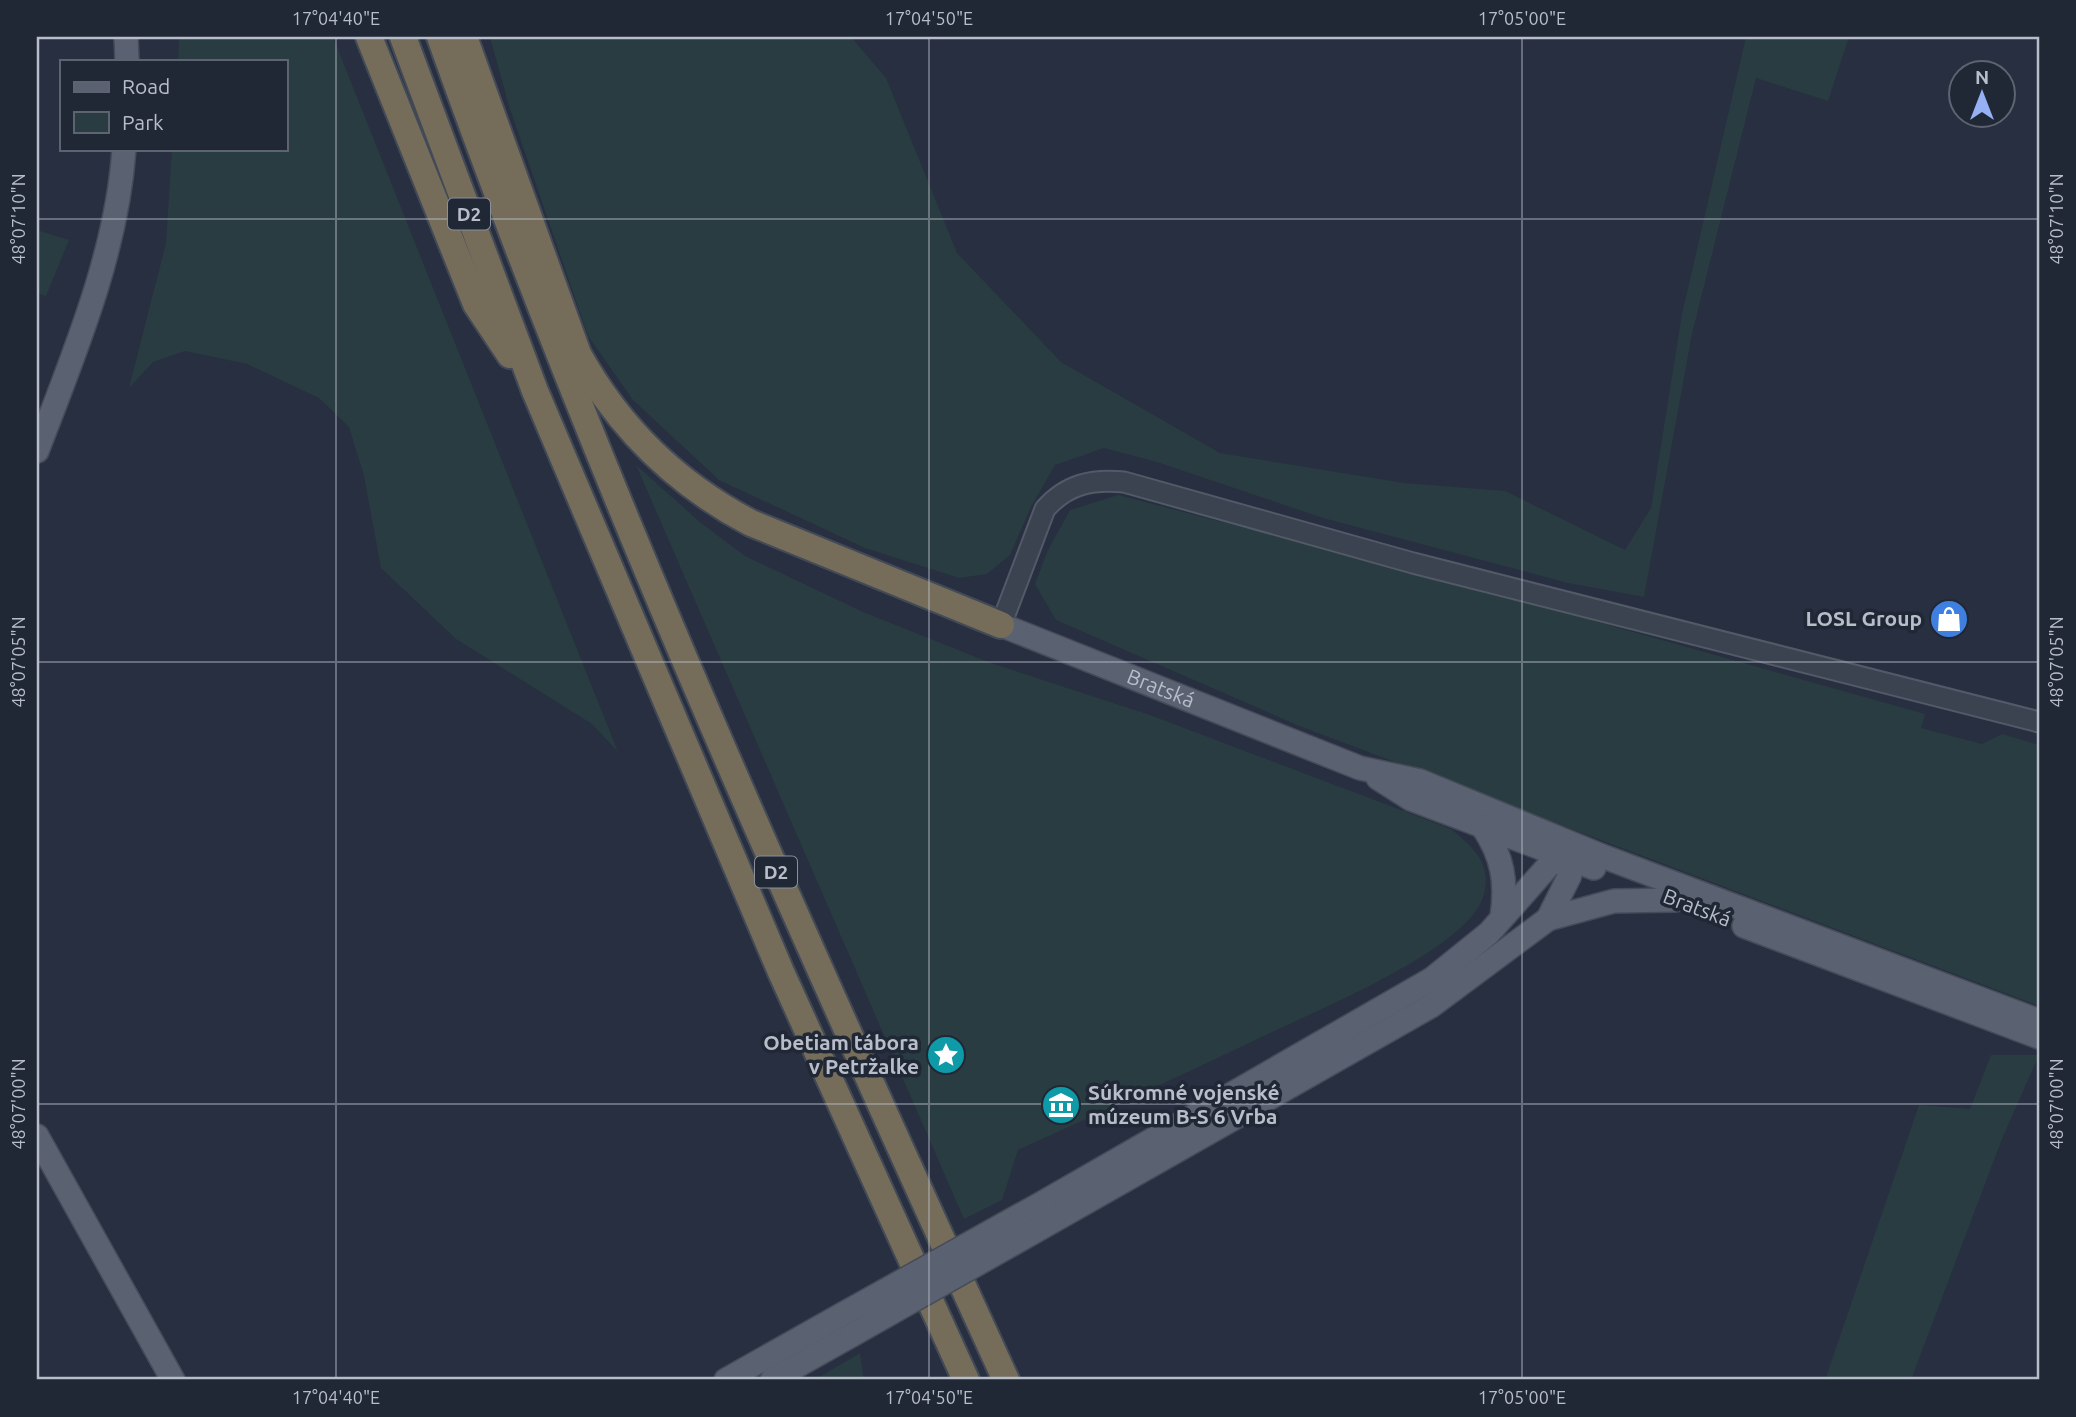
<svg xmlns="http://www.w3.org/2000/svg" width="2076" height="1417" font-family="Ubuntu,sans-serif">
<rect width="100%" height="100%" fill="#272f40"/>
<g fill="#293c41">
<polygon points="179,37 333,37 618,752 592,724 456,639 381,568 364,476 349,427 319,398 247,364 185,351 153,362 129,388 166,243 172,149 285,149 285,61 178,61"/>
<polygon points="490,37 851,37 886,78 957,253 1061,362 1220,453 1404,483 1505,491 1625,550 1651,508 1682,314 1746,37 1849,37 1828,101 1756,78 1692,334 1644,597 1568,583 1323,518 1157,462 1104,448 1055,465 1031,507 1010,555 987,574 959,578 865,548 719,480 633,400 588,336 509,106"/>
<polygon points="37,230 69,240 46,296 37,293"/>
<path d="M636 465 701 523 745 556 863 612 991 663 1150 715 1451 829C1474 848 1495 866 1482 900 1461 952 1315 1011 1264 1036 1182 1075 1100 1113 1018 1150L1002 1200 964 1219Z"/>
<polygon points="1118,495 1473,587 1925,714 1921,728 1982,744 2002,734 2039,745 2039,1006 1297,725 1056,620 1035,584 1047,552 1070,510"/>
<polygon points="1991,1055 2039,1055 2002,1139 1911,1380 1825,1380 1919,1105 1970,1109"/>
<polygon points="860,1353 864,1380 814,1380"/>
</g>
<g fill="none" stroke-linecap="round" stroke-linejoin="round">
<defs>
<path id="minor" d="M1001 625 1045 509C1067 484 1092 479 1124 482L1413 563 2039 722"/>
<g id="major">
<polyline points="126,37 127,61"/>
<path d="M37 451C74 354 117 253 124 149"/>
<path id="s1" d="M1001 625 1360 768 1420 781 1602 856 2039 1021"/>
<polyline points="1378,778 1411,799 1594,868"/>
<path d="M1483 827C1503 857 1507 882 1502 917"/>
<polyline points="1548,919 1570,875 1563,848"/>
<polyline points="1744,926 2039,1037"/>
<polyline points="37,1136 173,1380"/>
<polyline points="1044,1202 1432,979 1489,933 1550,864 1575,857"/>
<polyline points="1053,1221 1431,1006 1548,919 1614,901 1675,900"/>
<polyline points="726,1380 843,1314"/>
<polyline points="772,1380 852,1335"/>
</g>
<g id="highway">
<polyline points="369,37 476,304 510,355"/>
<polyline points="403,37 535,391 781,972 966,1380"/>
<path d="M440 37C603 495 804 939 1006 1380"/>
<path d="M464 37 578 354C619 428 675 483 751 523L1001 625"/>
</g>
</defs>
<use href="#minor" stroke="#535a67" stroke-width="23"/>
<use href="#major" stroke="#454b59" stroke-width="26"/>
<use href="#highway" stroke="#434a57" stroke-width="30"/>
<use href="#minor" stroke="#3b4250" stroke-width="19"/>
<use href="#major" stroke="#5a6170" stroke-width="23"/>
<use href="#highway" stroke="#756d59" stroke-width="26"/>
<defs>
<g id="major-bridge">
<polyline points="843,1314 1044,1202"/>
<polyline points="852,1335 1053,1221"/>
</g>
</defs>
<use href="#major-bridge" stroke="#454b59" stroke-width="26" stroke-linecap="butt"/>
<use href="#major-bridge" stroke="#5a6170" stroke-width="23"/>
</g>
<path fill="none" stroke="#b8bdca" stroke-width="2" stroke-opacity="0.45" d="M336 37V1380M929 37V1380M1522 37V1380M37 219H2039M37 662H2039M37 1104H2039"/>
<defs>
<symbol id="shop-disc" viewBox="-11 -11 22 22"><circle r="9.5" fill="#3f7fe0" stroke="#202735"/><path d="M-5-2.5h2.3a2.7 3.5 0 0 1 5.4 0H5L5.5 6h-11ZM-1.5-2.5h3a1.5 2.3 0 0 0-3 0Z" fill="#fff"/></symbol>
<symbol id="sight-disc" viewBox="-11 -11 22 22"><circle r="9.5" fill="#0f9aa8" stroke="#202735"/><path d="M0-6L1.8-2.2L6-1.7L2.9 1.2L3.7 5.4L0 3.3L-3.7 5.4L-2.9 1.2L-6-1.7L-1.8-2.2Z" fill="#fff"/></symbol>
<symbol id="museum-disc" viewBox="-11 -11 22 22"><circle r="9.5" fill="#0f9aa8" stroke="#202735"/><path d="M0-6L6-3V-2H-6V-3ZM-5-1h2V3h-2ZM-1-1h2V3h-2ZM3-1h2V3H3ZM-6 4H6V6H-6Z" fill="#fff"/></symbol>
</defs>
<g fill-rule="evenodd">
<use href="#shop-disc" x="1927" y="597" width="44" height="44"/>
<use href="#sight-disc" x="924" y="1033" width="44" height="44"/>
<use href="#museum-disc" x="1039" y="1083" width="44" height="44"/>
</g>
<g text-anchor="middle" stroke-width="7" stroke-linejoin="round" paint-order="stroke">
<g fill="#202735" stroke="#8a909d" stroke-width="2">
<rect x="448" y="198.5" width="42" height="31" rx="5"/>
<rect x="755" y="856.5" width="42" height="31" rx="5"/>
</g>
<g font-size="19" font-weight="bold" fill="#b8bdca">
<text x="469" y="221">D2</text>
<text x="776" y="879">D2</text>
</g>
<g font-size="21" font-weight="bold" fill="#b8bdca" stroke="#202735" text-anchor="end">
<text x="1922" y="626">LOSL Group</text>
<text x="919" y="1050">Obetiam tábora<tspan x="919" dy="24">v Petržalke</tspan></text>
<text x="1088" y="1100" text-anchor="start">Súkromné vojenské<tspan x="1088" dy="24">múzeum B-S 6 Vrba</tspan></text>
</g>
<g font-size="21" fill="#b8bdca" stroke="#202735">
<text dy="7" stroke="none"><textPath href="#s1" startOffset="172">Bratská</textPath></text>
<text transform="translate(1697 908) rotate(21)" y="7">Bratská</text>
</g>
</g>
<rect width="2076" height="1417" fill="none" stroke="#202735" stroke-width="77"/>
<rect x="60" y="60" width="228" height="91" fill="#202735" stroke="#5d6371" stroke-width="2"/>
<rect x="74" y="82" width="35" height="10" fill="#5a6170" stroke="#5d6371" stroke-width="2"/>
<text x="122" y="94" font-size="21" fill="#b8bdca">Road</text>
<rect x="74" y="112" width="35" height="21" fill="#293c41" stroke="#5d6371" stroke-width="2"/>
<text x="122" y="130" font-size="21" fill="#b8bdca">Park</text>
<g transform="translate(1982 94)"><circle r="33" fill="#202735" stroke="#5d6371" stroke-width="2"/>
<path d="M0-5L12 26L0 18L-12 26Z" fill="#95b0f3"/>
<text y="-10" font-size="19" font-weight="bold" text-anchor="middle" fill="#b8bdca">N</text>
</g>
<rect x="38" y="38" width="2000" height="1340" fill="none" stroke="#b8bdca" stroke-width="2.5"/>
<g font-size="18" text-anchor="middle" fill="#b8bdca">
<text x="336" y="25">17°04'40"E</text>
<text x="929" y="25">17°04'50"E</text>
<text x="1522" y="25">17°05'00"E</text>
<text transform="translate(19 219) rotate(-90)" y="6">48°07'10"N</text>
<text transform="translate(2057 219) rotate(-90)" y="6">48°07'10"N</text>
<text transform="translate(19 662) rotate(-90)" y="6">48°07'05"N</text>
<text transform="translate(2057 662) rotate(-90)" y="6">48°07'05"N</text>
<text transform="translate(19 1104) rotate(-90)" y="6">48°07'00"N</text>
<text transform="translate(2057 1104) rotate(-90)" y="6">48°07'00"N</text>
<text x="336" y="1404">17°04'40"E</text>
<text x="929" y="1404">17°04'50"E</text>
<text x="1522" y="1404">17°05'00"E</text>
</g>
</svg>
